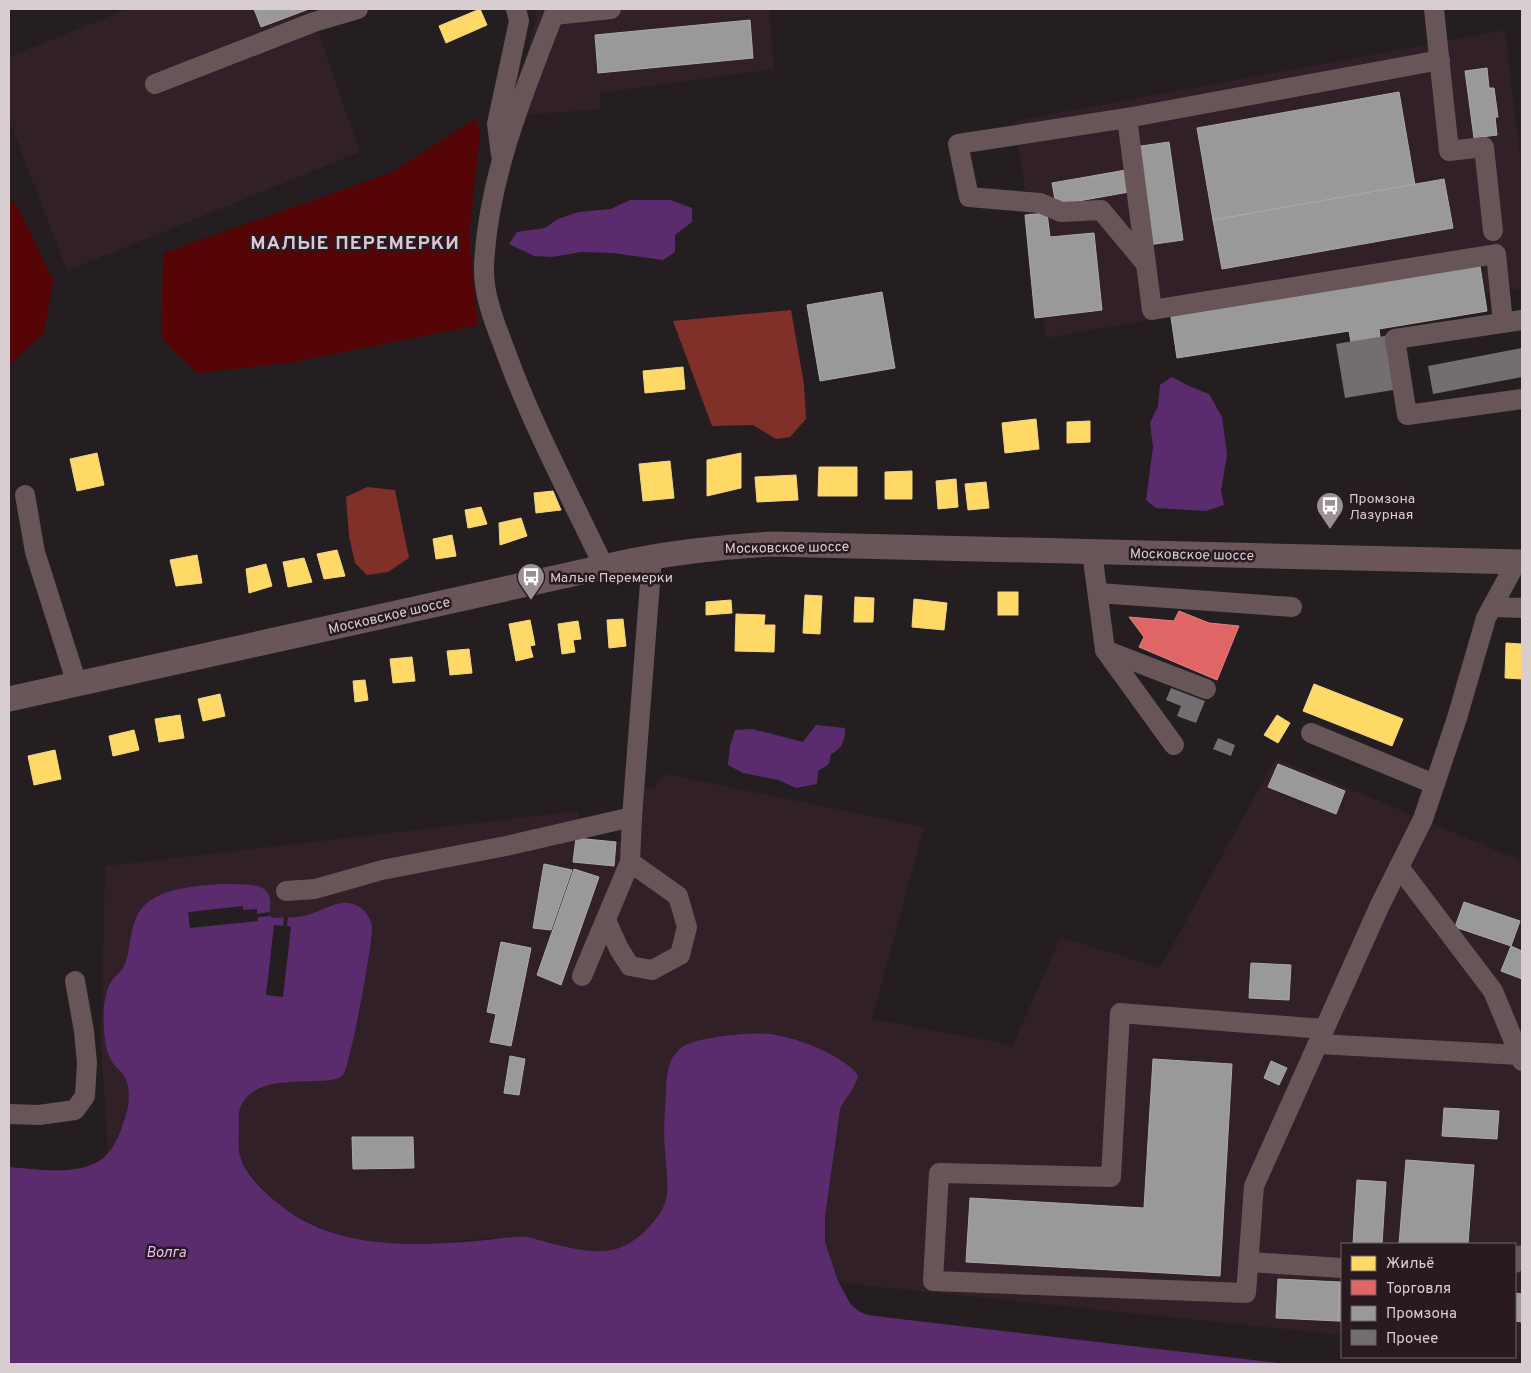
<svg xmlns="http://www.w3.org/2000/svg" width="1531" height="1373" font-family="Overpass,sans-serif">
<rect width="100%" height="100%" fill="#241e21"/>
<g fill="#312027">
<polygon points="127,9 310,9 360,152 67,271 9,120 9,57"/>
<polygon points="534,9 769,9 774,69 600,93 600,109 510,116 537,16"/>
<polygon points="1505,30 1522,173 1522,289 1394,301 1391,279 1046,338 1015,121"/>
<polygon points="1276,758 1522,861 1522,1354 1515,1353 1515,1244 1342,1244 1342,1335 870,1286 838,1281 825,1242 825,1217 840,1109 845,1099 857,1084 843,1061 802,1041 783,1035 755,1033 694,1042 682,1047 668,1073 666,1089 665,1150 668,1177 667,1200 662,1210 652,1224 628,1245 607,1251 589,1252 527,1237 505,1237 437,1243 386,1244 355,1239 326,1230 295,1215 276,1202 248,1172 239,1153 238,1113 245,1099 253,1092 268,1086 286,1082 335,1080 369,959 373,927 348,903 334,903 323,909 302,917 273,918 270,916 270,908 203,886 168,893 153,898 124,966 110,983 106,996 104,1010 105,1041 116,1067 123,1073 127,1084 129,1097 127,1114 120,1136 108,1153 101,1045 105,866 579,811 576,838 637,844 643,786 653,789 666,774 924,827 872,1019 1013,1045 1061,937 1160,968"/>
</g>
<g fill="#560506">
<polygon points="476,118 480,133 469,238 478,325 288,363 197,373 161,338 163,253 390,173"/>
<polygon points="9,197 19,209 53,280 44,333 9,365"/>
</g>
<g fill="#802f29">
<polygon points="791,310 804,384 806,419 790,437 776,439 753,425 712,426 673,321"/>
<polygon points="367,487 395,490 409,558 388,572 367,575 355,563 349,536 346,497"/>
</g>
<g fill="#5b2c6d">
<polygon points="630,200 670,200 692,208 692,222 675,235 675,252 663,260 613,253 581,252 552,257 534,256 509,244 517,232 545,228 558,219 579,212 611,209"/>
<polygon points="1172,377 1191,387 1209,394 1222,417 1227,454 1221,491 1224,505 1206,511 1156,508 1146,500 1153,447 1150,423 1158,406 1160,385"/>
<path d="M816 725 845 728C845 740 843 748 831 754L829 764 818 771 817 784 796 788 778 780 743 773 728 765 730 746 735 730 752 729 803 742Z"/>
<path d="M224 884C237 885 263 881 269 895 272 902 269 909 270 916L273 918C283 917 294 918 304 916 323 912 338 896 358 906 365 910 371 919 372 926 374 938 350 1067 343 1075 332 1088 270 1072 247 1097 239 1105 238 1115 239 1126 239 1134 238 1144 239 1152 244 1177 271 1199 291 1213 345 1249 414 1246 475 1241 492 1240 509 1236 526 1237 534 1238 542 1241 550 1243 587 1252 615 1260 645 1231 675 1202 667 1188 665 1150 663 1132 665 1112 666 1093 666 1082 667 1067 673 1057 676 1053 678 1050 682 1047 697 1037 750 1032 769 1034 794 1036 843 1055 858 1075 856 1089 845 1097 840 1109L825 1217V1242L838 1281 851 1305 860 1312 868 1315 891 1318 1287 1364H9V1167C35 1169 75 1176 99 1161 111 1154 119 1137 123 1124 128 1111 131 1097 127 1083 125 1076 122 1073 117 1068 110 1061 106 1050 105 1040 103 1023 102 999 110 984 113 977 120 973 124 966 131 951 129 933 136 918 149 887 195 886 224 884Z"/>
</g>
<g fill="#241e21">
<polygon points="243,906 243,910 257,909 257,914 269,912 270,916 258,917 258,921 190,928 188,912"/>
<polygon points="284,917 288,917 287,926 291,927 283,997 266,995 274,925 283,926"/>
</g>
<g fill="#ffd966" stroke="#f3d686">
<polygon points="480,9 487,25 446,43 439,26"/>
<polygon points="683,367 685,389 645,393 643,371"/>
<polygon points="1036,419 1039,449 1005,453 1002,423"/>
<polygon points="1090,421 1090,442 1067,443 1067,422"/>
<polygon points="97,453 104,485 77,491 70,459"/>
<polygon points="741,453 741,488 707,496 707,460"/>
<polygon points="670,461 674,498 643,501 639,464"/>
<polygon points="819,467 857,467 857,496 818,496"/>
<polygon points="912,471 912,499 885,499 885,472"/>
<polygon points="796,475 798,500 757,502 755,477"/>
<polygon points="956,479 958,507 938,509 936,481"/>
<polygon points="986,482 989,508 968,510 965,484"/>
<polygon points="553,491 561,510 536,513 534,493"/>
<polygon points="481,507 487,524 468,528 465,510"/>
<polygon points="521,518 527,536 500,545 499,523"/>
<polygon points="452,535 456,556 436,559 433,539"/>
<polygon points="337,550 345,576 324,579 317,554"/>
<polygon points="197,555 202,583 176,586 170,560"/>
<polygon points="304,558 312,582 288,587 283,562"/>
<polygon points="266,564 272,586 249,593 246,569"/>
<rect x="998" y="592" width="20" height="23"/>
<polygon points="805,595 822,596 820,634 803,633"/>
<polygon points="855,597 874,598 873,622 854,622"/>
<polygon points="914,599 947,603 944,630 912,627"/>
<polygon points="731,600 732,613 706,615 706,602"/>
<polygon points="736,614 765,615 764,625 775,625 774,652 735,651"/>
<polygon points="623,619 626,646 609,648 607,620"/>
<polygon points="530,620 535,645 530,646 533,657 516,661 509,624"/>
<polygon points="578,621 581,639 573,640 575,652 562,654 558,624"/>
<polygon points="1506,643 1522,644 1522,679 1505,678"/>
<polygon points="469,649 472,673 450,675 447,651"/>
<polygon points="412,657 415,681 393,683 390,659"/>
<polygon points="365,680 368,700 355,702 353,681"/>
<polygon points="1314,684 1403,719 1392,746 1303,711"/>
<polygon points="220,694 225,716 203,721 198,699"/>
<polygon points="180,715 184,738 159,742 155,719"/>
<polygon points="1277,715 1290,723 1278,743 1264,735"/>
<polygon points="134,730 139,750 113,756 109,736"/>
<polygon points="55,750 61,779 34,785 28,756"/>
</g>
<polygon fill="#e06666" stroke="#de8586" points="1179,611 1209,623 1239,626 1217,680 1139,647 1144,637 1129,617 1174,621"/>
<g fill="#999" stroke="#aca9aa">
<polygon points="254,9 309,9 261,27"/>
<polygon points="750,20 753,58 598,73 595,35"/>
<polygon points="1487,68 1489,88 1494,88 1498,117 1495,117 1497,135 1474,138 1465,71"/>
<polygon points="1399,92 1415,185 1213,220 1197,128"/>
<polygon points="1169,142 1183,240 1148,245 1134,147"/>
<polygon points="1126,170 1129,192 1056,205 1052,183"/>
<polygon points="1444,179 1453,228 1222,269 1213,220"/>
<polygon points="1047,213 1050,237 1094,233 1102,310 1035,318 1025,215"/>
<polygon points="1480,266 1487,311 1379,329 1380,337 1351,342 1349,331 1177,358 1171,317"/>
<polygon points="882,292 895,368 820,381 807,305"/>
<polygon points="1278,764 1345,791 1336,814 1268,787"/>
<polygon points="576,838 616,842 614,866 573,862"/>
<polygon points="544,864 572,870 551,930 533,928"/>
<polygon points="574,869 599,877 561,985 537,975"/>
<polygon points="1464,902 1520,921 1511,946 1455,927"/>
<polygon points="501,942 531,948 511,1046 490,1042 496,1014 487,1012"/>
<polygon points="1511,946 1522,951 1522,979 1501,971"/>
<polygon points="1251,963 1291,965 1289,1000 1249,998"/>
<polygon points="510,1056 525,1059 519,1095 504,1093"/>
<polygon points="1153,1059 1232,1064 1220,1276 966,1262 970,1198 1144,1208"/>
<polygon points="1271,1061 1287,1068 1279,1085 1264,1078"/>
<polygon points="1444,1108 1499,1111 1497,1139 1442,1136"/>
<polygon points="352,1137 413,1137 414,1168 353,1169"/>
<polygon points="1406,1160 1474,1165 1468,1244 1399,1244"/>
<polygon points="1357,1180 1386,1182 1382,1244 1353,1244"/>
<polygon points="1278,1279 1340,1282 1338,1321 1276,1318"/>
<polygon points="1340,1282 1342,1282 1342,1321 1338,1321"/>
<polygon points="1515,1293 1522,1294 1522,1322 1515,1321"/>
</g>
<g fill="#736e71">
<polygon points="1390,335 1399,389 1345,398 1336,344"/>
<polygon points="1522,348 1522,377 1433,394 1428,366"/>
<polygon points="1171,688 1205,701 1196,723 1177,716 1181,706 1166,700"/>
<polygon points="1218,738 1235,745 1231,756 1213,749"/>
</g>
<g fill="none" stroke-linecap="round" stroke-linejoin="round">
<g stroke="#685558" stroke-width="20">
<path d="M556 9C524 92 488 176 484 266 483 295 495 324 505 350 532 425 570 495 604 567"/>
<polyline points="1434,9 1449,151 1484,147 1493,231"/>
<polyline points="554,15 611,9"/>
<polyline points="155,84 314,22 358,9"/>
<polyline points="1127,118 1152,310 1496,254 1503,323"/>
<polyline points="501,155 497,124 519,21 516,9"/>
<polyline points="1146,264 1101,210 1061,212 1040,203 969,197 958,144 1127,118 1440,60"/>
<polyline points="1522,320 1395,339 1407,415 1522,399"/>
<polyline points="25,495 35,552 77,684"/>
<polyline points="1092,552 1105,650 1174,745"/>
<polyline points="1098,593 1292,607"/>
<polyline points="1494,607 1522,608"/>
<polyline points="1105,650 1206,689"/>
<polyline points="1311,733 1434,784"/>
<polyline points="1399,867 1493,991 1522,1061"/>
<polyline points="286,891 315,889 382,870 506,846 632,817"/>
<polyline points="606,920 619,949 630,966 652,970 680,955 687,927 678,896 630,862"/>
<polyline points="582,976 630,862 632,817 652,557"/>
<polyline points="1324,1029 1120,1013 1111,1177 939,1173 933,1281 1246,1293 1254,1186 1380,905 1423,819 1457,718 1486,618 1517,561"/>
<polyline points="1318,1044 1520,1055"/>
<polyline points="9,1114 39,1115 75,1110 85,1096 87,1063 84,1031 75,981"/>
<polyline points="1249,1262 1342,1268"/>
<polyline points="1515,1263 1522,1255"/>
</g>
<path stroke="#6a5559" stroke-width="25" d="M9 699 622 563C672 552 721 547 772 544L1522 562"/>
</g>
<defs>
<symbol id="bus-pin" viewBox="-11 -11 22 30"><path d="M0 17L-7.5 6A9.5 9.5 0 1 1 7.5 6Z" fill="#999094" stroke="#281a20"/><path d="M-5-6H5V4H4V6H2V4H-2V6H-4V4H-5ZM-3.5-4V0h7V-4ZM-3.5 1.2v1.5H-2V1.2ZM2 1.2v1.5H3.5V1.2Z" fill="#fff"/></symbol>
</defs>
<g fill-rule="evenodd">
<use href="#bus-pin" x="1314" y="490" width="32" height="43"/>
<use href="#bus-pin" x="515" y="561" width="32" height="43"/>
</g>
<g text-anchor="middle" stroke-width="5" stroke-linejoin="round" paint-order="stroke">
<g font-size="14" fill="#d8ced2" stroke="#281a20" text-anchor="start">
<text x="1349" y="503">Промзона<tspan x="1349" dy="16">Лазурная</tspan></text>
<text x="550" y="582">Малые Перемерки</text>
</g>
<g font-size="14" fill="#d8ced2" stroke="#281a20">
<text transform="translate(787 547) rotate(-1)" y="5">Московское шоссе</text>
<text transform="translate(1192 554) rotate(1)" y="5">Московское шоссе</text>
<text transform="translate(389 615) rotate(-13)" y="5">Московское шоссе</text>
</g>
<g font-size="15" font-style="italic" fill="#e8bffc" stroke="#281a20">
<text x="166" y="1257">Волга</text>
</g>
<g font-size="19" font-weight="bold" letter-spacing="1" fill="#dbc9d0" stroke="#281a20">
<text x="355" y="249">МАЛЫЕ ПЕРЕМЕРКИ</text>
</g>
</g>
<rect width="1531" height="1373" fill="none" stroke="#d8ced2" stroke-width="20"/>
<rect x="1341" y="1243" width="175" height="115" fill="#281a20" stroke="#6e6267"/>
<rect x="1351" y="1256" width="25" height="15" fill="#ffd966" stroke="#6e6267"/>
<text x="1386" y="1268" font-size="15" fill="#d8ced2">Жильё</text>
<rect x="1351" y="1280" width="25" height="15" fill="#e06666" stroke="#6e6267"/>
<text x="1386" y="1293" font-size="15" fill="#d8ced2">Торговля</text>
<rect x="1351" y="1306" width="25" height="15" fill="#999999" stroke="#6e6267"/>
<text x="1386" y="1318" font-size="15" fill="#d8ced2">Промзона</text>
<rect x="1351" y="1330" width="25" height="15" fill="#736e71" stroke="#6e6267"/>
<text x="1386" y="1343" font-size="15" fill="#d8ced2">Прочее</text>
</svg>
